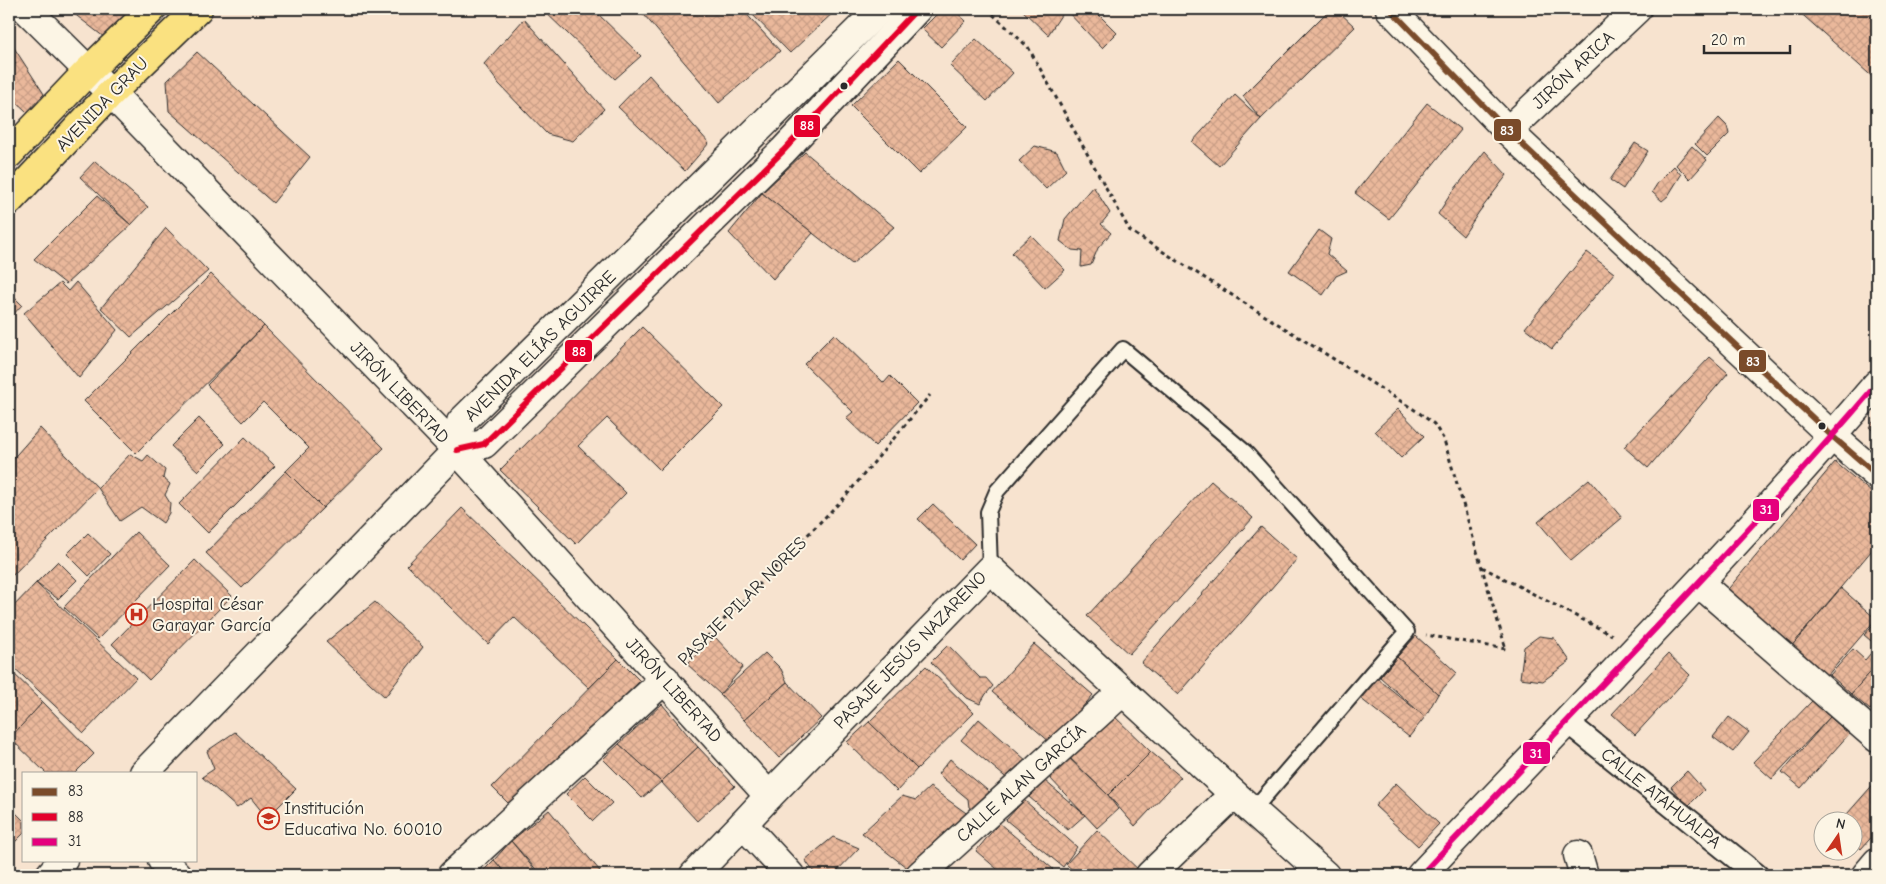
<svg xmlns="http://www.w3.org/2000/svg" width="1886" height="884" font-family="'Comic Neue',sans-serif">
<defs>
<pattern id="building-cross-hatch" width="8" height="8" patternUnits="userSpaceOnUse" patternTransform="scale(1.25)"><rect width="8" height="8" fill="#eab89b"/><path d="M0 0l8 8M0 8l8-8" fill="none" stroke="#c99e86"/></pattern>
</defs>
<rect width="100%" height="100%" fill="#f7e3cf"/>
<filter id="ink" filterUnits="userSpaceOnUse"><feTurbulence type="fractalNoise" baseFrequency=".02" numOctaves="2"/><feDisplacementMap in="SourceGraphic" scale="10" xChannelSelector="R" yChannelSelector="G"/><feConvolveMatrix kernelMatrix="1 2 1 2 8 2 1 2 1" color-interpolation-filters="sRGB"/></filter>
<g filter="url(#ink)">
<g fill="url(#building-cross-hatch)" stroke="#2b2b2b">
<polygon points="68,9 139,9 109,41"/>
<polygon points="542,9 593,9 641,56 615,79"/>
<polygon points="639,9 742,9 780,51 719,103"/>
<polygon points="747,9 837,9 790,53"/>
<polygon points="942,9 953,9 966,21 941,47 922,29"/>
<polygon points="1021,9 1093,9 1117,33 1102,48 1065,9 1048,35"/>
<polygon points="1330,9 1336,9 1355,27 1261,119 1243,96"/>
<polygon points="1796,9 1866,9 1877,19 1877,81"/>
<polygon points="524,19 604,109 573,141 547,134 499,84 484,64"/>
<polygon points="976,39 1013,73 987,101 950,66"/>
<polygon points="9,40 44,94 27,112 9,95 9,71 16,63 9,56"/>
<polygon points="197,52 310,157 273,203 169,111 167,81"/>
<polygon points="899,59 967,127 919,174 851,106"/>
<polygon points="649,75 709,143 685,171 618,107"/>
<polygon points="1235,95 1261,119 1219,166 1192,142"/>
<polygon points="1427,103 1461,130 1389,219 1355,193"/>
<polygon points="1719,118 1727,126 1729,134 1707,156 1695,144"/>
<polygon points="1635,143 1648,151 1623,189 1610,180"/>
<polygon points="1035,146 1057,152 1066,170 1046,189 1019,161"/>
<polygon points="1692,146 1707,160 1690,179 1676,165"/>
<polygon points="1485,151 1507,175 1479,212 1463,236 1438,214 1450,195"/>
<polygon points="805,152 894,227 852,264 762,193"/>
<polygon points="95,161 148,207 131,225 80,177"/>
<polygon points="1674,166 1681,175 1668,196 1662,201 1652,192 1659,181"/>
<polygon points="1093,186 1110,213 1101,224 1111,233 1098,248 1091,265 1081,267 1082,251 1072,250 1060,241 1065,219"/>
<polygon points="762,193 813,233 773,279 729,233"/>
<polygon points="97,196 131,225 66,284 34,259"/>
<polygon points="166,228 208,271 131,337 101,308"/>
<polygon points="1319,230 1331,239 1327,254 1347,271 1336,276 1323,295 1289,271"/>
<polygon points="1031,235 1065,270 1045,288 1012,253"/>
<polygon points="1587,252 1614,273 1552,349 1525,328"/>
<polygon points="211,274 264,326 136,453 84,401"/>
<polygon points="76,282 117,330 79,378 24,313 60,283 68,291"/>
<polygon points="9,292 22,305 9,319"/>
<polygon points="264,326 384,448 323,508 286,471 309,448 263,402 243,422 207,385"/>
<polygon points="642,327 723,407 660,470 607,418 578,446 626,493 576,544 500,470"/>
<polygon points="834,334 884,383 890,376 917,403 875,446 846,418 853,412 804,364"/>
<polygon points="1710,357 1728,373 1648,468 1624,447"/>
<polygon points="1398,409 1424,436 1401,458 1375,431"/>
<polygon points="1877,417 1877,435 1869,427"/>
<polygon points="199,418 225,444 198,471 171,446"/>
<polygon points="40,428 98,488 9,579 9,463"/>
<polygon points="245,437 275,466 208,533 179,504"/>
<polygon points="130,454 143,461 148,455 165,470 163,478 170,484 165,495 170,503 169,513 163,523 141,507 120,521 98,488"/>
<polygon points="1835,462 1877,497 1877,544 1790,648 1724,594"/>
<polygon points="286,471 323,508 242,588 206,553"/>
<polygon points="1589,479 1622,518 1571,561 1538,522"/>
<polygon points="1211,481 1253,518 1129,654 1087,616"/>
<polygon points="933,504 975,544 960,560 918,519"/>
<polygon points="462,508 618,659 589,688 514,617 488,644 407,565"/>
<polygon points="1261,527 1297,559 1178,695 1141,663"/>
<polygon points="136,532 170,565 98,639 64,607"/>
<polygon points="88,533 110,554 89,576 67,554"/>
<polygon points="195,560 232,596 149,680 112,644"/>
<polygon points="58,561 77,580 58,599 36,583"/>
<polygon points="36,583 136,678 84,733 9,663 9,611"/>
<polygon points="1841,588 1876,619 1826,677 1790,648"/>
<polygon points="375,602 423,647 385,697 326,642"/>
<polygon points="1877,620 1877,665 1851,694 1830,675 1853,649 1865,660 1877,646 1864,635"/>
<polygon points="1416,636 1457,673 1438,694 1397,657"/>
<polygon points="1539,636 1554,638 1570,661 1543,681 1520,678 1524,647"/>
<polygon points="715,637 743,667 720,694 687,664"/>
<polygon points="1034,644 1093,695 1051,743 992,692"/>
<polygon points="948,645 980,678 986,678 993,686 986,694 980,704 965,697 931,662"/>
<polygon points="765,653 781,669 787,682 744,720 720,694"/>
<polygon points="1668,654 1690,675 1635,735 1612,714"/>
<polygon points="1397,657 1438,694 1425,717 1380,677"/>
<polygon points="618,659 640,681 514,809 492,787"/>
<polygon points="1877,665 1877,702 1870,710 1851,694"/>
<polygon points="926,666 974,713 917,769 869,722"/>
<polygon points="9,669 43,702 9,740"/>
<polygon points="1377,678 1425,717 1409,737 1360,698"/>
<polygon points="787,682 821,718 779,758 744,720"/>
<polygon points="1812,701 1830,717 1772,779 1753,762"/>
<polygon points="43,702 94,754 75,773 46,773 10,738"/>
<polygon points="662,704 698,747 661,782 619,744"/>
<polygon points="1110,712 1151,752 1108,795 1067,755"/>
<polygon points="1729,717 1749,732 1733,752 1713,737"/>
<polygon points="1830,717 1849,734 1801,788 1782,772"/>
<polygon points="979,719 1027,761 1010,781 961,740"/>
<polygon points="869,722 917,769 897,791 847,742"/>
<polygon points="235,732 296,789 267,818 251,798 237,808 202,777 214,769 207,751"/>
<polygon points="619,744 661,782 642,798 603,759"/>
<polygon points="698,747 735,786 697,821 661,782"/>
<polygon points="1151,752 1181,777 1135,826 1108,795"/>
<polygon points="1068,757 1108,795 1118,809 1097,828 1049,777"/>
<polygon points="950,759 993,795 977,813 969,807 968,799 938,774"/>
<polygon points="1687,771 1704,790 1688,806 1671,787"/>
<polygon points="585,776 612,803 593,821 566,794"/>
<polygon points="1877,780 1877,831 1861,849 1854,842 1854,822 1840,822"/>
<polygon points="1045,781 1085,815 1068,830 1029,797"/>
<polygon points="1396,783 1439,824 1418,846 1375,806"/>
<polygon points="930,787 969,815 910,870 862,833 902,796 916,800"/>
<polygon points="1024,800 1077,847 1063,867 1006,820"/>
<polygon points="9,806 24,821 24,833 9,848"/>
<polygon points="549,810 600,871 594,875 541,875 511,841"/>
<polygon points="999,823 1053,869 1048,875 1004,875 976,851"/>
<polygon points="1097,830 1143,874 1142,875 1078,875 1066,864"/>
<polygon points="833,837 859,848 833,875 816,875 805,860"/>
<polygon points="511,841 539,875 507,875 494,860"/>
<polygon points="494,860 507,875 479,875"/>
</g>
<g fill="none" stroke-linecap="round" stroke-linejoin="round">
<defs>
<polyline id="service" points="990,569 988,512 997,491 1123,349 1245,452 1407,632 1252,811"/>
<polyline id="pedestrian" points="1566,721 1757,875"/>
<g id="minor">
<polyline points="26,9 111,93 457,450 769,796 743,824 790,875"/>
<polyline points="1390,9 1508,131 1832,436 1877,475"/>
<polyline points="1508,131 1637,9"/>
<polyline points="457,450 484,444 783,151 917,9"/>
<polyline points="457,450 461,422 880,9"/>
<polyline points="1699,583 1877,738"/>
<polyline points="144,773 457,450"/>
<polyline points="769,796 990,569 1234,794 1325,875"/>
<polyline points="1578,855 1584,875"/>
<polyline points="162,860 177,875"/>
<polyline points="50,875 63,860"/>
<polyline points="452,875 665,679"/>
<polyline points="694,875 743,824"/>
<polyline points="920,875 1122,692"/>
<polyline points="1150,875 1234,794"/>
<path d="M1421 875C1574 712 1732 554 1877 384"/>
<polyline points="1866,875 1877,862"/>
</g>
<g id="primary">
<polyline points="9,154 89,70 152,9"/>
<polyline points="9,201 111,93 198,9"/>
</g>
</defs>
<use href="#service" stroke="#2b2b2b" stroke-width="18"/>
<use href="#pedestrian" stroke="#2b2b2b" stroke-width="25"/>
<use href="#minor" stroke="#2b2b2b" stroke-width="31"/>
<use href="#primary" stroke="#2b2b2b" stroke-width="31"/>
<g stroke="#2b2b2b" stroke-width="3" stroke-dasharray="4 4" stroke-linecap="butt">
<polyline points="987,9 1028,47 1130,231 1418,412 1434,424 1444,440 1506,649 1426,635"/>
<polyline points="1482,567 1612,635"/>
<polyline points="684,660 845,497 930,395"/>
</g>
<use href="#service" stroke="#fcf5e5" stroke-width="14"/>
<use href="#pedestrian" stroke="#fcf5e5" stroke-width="21"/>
<use href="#minor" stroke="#fcf5e5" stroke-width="28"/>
<use href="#primary" stroke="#fae180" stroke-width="28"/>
<defs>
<polyline id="bus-1" points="1390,9 1508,131 1832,436 1877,475"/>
<polyline id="bus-2" points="457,450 484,444 783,151 917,9"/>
<path id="bus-3" d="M1421 875C1574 712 1732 554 1877 384"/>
</defs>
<use href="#bus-1" stroke="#fcf5e5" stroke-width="10"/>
<use href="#bus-2" stroke="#fcf5e5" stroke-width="10"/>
<use href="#bus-3" stroke="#fcf5e5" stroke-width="10"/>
<use href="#bus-1" stroke="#7a4b2a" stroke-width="6"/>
<use href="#bus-2" stroke="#e4002b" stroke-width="6"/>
<use href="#bus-3" stroke="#e5007d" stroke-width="6"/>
</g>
</g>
<defs>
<symbol id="hospital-ring" viewBox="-11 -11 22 22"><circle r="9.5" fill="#fcf5e5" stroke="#c8321e" stroke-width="1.5"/><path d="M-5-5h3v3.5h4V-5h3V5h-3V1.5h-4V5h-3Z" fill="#c8321e"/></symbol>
<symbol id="school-ring" viewBox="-11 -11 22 22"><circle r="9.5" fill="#fcf5e5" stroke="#c8321e" stroke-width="1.5"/><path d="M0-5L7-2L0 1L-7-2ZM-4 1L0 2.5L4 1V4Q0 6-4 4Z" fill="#c8321e"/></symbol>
</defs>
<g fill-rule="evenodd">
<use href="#hospital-ring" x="124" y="602" width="25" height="25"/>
<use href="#school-ring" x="256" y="806" width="25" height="25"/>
</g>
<g fill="#2b2b2b" stroke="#fcf5e5" stroke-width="2">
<circle cx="844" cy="86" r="4.5"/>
<circle cx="1822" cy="426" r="4.5"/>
</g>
<g text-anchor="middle" stroke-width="4" stroke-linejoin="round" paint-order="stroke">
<g font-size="18" fill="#2b2b2b" stroke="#fcf5e5">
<text transform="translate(1573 70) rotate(-43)" y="6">JIRÓN ARICA</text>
<text transform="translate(102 104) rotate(-46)" y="6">AVENIDA GRAU</text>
<text transform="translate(540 346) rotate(-45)" y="6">AVENIDA ELÍAS AGUIRRE</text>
<text transform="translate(400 392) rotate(46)" y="6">JIRÓN LIBERTAD</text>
<text transform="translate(742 601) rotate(-45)" y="6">PASAJE PILAR NORES</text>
<text transform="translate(910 650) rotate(-46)" y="6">PASAJE JESÚS NAZARENO</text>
<text transform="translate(674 690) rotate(48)" y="6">JIRÓN LIBERTAD</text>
<text transform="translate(1021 783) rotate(-42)" y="6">CALLE ALAN GARCÍA</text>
<text transform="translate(1661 798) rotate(39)" y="6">CALLE ATAHUALPA</text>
</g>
<g font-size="18" fill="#2b2b2b" stroke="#fcf5e5" text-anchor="start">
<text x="152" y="610">Hospital César<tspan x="152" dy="21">Garayar García</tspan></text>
<text x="284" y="814">Institución<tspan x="284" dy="21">Educativa No. 60010</tspan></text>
</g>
</g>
<g stroke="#fcf5e5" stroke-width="2">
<rect x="793" y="114" width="28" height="24" rx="5" fill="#e4002b"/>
<rect x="1493" y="118" width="29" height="24" rx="5" fill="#7a4b2a"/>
<rect x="564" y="339" width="29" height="24" rx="5" fill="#e4002b"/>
<rect x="1738" y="349" width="29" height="24" rx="5" fill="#7a4b2a"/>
<rect x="1752" y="498" width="28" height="24" rx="5" fill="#e5007d"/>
<rect x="1522" y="741" width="29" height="24" rx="5" fill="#e5007d"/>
</g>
<g font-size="14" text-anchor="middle" font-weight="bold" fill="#fff">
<text x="807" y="130">88</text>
<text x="1507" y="135">83</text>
<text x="579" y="356">88</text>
<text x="1753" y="366">83</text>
<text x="1766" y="514">31</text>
<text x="1536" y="758">31</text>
</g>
<rect width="1886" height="884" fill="none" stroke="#fcf5e5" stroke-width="30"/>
<rect x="15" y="15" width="1856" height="854" fill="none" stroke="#2b2b2b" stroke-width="2" filter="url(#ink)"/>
<rect x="22" y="772" width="175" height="90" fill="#fcf5e5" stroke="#a8a49b"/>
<rect x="32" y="788" width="25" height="8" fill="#7a4b2a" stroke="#a8a49b"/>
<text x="68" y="796" font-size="15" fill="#2b2b2b">83</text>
<rect x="32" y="813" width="25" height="8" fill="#e4002b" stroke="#a8a49b"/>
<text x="68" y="822" font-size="15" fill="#2b2b2b">88</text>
<rect x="32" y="838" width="25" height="8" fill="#e5007d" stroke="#a8a49b"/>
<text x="68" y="846" font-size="15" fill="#2b2b2b">31</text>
<g transform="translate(1838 836) rotate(13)"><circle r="24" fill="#fcf5e5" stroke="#a8a49b"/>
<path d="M0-4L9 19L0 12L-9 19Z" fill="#c8321e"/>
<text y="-8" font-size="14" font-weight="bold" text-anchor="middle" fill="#2b2b2b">N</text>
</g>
<path d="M1704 45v8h86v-8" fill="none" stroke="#2b2b2b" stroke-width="2.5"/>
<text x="1711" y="45" font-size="15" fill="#2b2b2b" stroke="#fcf5e5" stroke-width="4" paint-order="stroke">20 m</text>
</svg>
